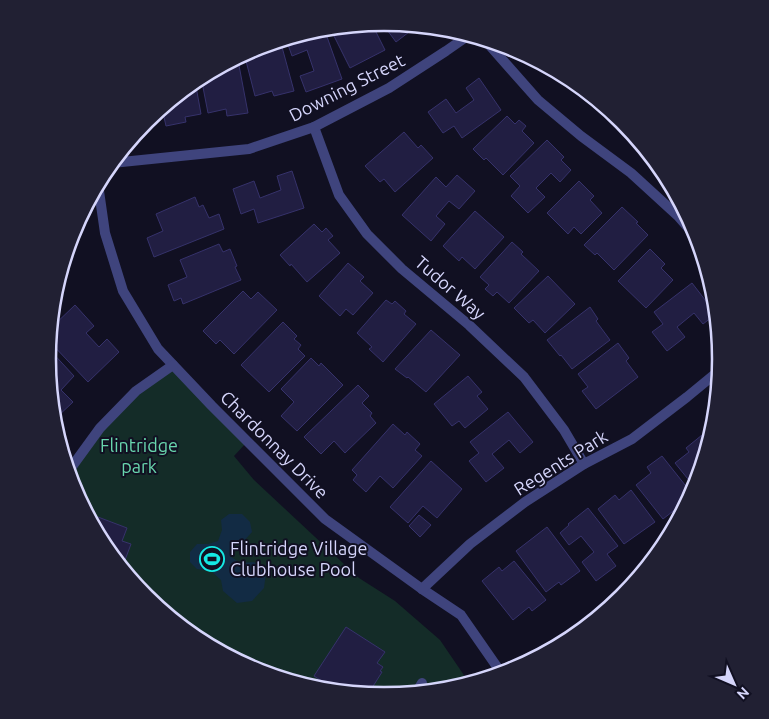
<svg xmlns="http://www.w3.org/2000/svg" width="769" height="719" font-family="Ubuntu,sans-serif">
<rect width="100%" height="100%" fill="#111022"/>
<polygon fill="#142c28" points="173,365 247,442 234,456 254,480 359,578 395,601 440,640 470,684 450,690 384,696 318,690 255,671 197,640 146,598 104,546 84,508 86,501 76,494 69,475 100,428"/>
<polygon fill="#122b44" points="229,514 242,514 250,522 252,532 243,542 233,543 230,556 240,563 254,562 266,573 264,588 252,601 237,603 223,591 221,580 211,571 197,569 190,562 190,552 197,544 208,544 218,541 222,530 221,520"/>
<g fill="#211e42" stroke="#36326b">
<polygon points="382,23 411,25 413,29 396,42"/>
<polygon points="372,24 385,50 350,68 330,28"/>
<polygon points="310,32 312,39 326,34 342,79 306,92 300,76 314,71 307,50 292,56 286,39"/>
<polygon points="282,47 294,91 274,96 272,91 255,96 245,57"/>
<polygon points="238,60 248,113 227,116 226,109 208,113 201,77 225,66 225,65 232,61"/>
<polygon points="479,78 501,110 462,138 454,126 443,133 428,112 446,99 456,113 474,100 466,88"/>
<polygon points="195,81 201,114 185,117 186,122 166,126 162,108"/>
<polygon points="507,116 515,124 519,120 526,126 522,131 534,143 503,175 486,158 484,160 473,149"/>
<polygon points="404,132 418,148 421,145 433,158 395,192 384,179 380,182 365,166"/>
<polygon points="547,140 564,157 561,160 571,170 560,182 551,173 536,188 545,197 528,213 511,196 520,186 510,176"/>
<polygon points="292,171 304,208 258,223 254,209 241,214 233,189 254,181 260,198 281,190 277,176"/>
<polygon points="457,175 475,191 459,209 449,201 436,216 445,224 431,241 402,215 436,177 446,187"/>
<polygon points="579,181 594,196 590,200 602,213 581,234 574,227 568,234 547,213"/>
<polygon points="195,197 199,207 203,205 209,218 219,214 224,229 154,257 147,238 163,231 156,214"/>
<polygon points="622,207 638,222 636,223 648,235 614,270 597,253 595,255 584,245"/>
<polygon points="475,211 504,237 475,269 462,257 459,261 443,246"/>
<polygon points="314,224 322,232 326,228 333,236 328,240 340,253 307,282 291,264 290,266 280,255"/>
<polygon points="512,242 523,252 521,254 539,271 509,303 497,292 493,296 485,289 489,285 480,277"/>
<polygon points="219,244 223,252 230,249 237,266 235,267 241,280 183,304 181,298 174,301 168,285 187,277 180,260"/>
<polygon points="650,249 665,264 661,268 673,280 646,308 618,281"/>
<polygon points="348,263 364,277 360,281 373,293 353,315 346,309 340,316 319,296"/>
<polygon points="548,276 575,304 545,333 533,320 529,323 514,308"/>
<polygon points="692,283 716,314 703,324 694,313 677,327 685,337 667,351 652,332 663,324 654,312"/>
<polygon points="243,291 251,299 258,292 277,310 234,354 220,340 216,344 203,331"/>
<polygon points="386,300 392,304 395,301 406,311 404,314 416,324 383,362 369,349 372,347 357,333"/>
<polygon points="75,305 94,326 86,333 99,347 107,339 119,352 88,382 49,341 51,328"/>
<polygon points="590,307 598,319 596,321 610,340 572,369 561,355 560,356 547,340"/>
<polygon points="283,322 297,336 294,339 301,345 298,349 305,356 269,392 241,365"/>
<polygon points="431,330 460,355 426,392 408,377 407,378 395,369"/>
<polygon points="618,343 629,358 626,361 638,377 596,409 582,391 588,387 578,374"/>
<polygon points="49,349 74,376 61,390 73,402 56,418 53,415 48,359"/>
<polygon points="311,358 319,366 321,363 343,385 297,431 281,416 294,402 281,389"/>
<polygon points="468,376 482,392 477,396 488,409 465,428 459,421 452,426 434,404"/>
<polygon points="358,385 369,396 362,403 372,413 370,416 376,423 345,453 334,441 321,454 304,437"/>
<polygon points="508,412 533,442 520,453 509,440 492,454 504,468 486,482 469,461 479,453 470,442"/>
<polygon points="393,424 405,435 407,432 420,444 415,450 422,456 393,488 380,476 366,492 353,480 357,475 352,470"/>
<polygon points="702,435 709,444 696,489 675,463 689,452 686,448"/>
<polygon points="662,456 693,495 691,497 663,519 636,485 651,473 647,467"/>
<polygon points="431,461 462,489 437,518 423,506 408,523 390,507"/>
<polygon points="631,490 655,522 624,544 598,509 615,495 619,500"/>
<polygon points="588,508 618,546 607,554 616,566 596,581 582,562 594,552 581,536 569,545 560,533 569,525 568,524"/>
<polygon points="419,515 431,525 420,537 409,526"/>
<polygon points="98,517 127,528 122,541 131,544 122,568 104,546 94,528"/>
<polygon points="547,527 580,571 561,585 559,582 546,592 516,551"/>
<polygon points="514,561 546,600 532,611 529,607 513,620 482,581 499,567 502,571"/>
<polygon points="346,627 385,652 377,663 383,667 380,671 382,672 370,691 368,689 365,693 359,690 356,694 339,692 314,676"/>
</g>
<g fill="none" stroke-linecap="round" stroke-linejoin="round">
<g stroke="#3f447d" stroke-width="10">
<polyline points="484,39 538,100 581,136 631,173 678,216 698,239"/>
<polyline points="314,127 339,195 367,234 402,269 469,325 524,377 564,430 584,464"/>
<polyline points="112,163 249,149 314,127 389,88 446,51 469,35"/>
<polyline points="98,184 105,233 123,291 158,349 212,406 325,519 422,589 461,615 502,674"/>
<polyline points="68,472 100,428 136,391 173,365"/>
<polyline points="422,589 470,544 525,502 584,464 632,439 687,397 721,369"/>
<polyline points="416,693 422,683"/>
</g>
</g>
<defs>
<symbol id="stadium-ring" viewBox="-11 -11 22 22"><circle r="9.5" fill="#111022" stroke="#15e8e4" stroke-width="1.5"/><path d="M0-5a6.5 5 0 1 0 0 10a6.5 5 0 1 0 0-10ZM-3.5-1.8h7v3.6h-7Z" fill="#15e8e4"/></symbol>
</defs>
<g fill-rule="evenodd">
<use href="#stadium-ring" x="198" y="545" width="28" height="28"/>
</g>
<g text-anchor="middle" stroke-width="4" stroke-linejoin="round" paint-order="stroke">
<g font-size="18" fill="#d5d5fb" stroke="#111022">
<text transform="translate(347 88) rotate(-27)" y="6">Downing Street</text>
<text transform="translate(450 288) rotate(41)" y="6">Tudor Way</text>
<text transform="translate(274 445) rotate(45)" y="6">Chardonnay Drive</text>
<text transform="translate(561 463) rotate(-32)" y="6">Regents Park</text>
</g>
<g font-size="18" fill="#68d5ad" stroke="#111022">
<text x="139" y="452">Flintridge<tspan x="139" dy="21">park</tspan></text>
</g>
<g font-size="18" fill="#d5d5fb" stroke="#111022" text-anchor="start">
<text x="230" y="555">Flintridge Village<tspan x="230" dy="21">Clubhouse Pool</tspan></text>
</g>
</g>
<path d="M0 0H769V719H0ZM56 359a328 328 0 1 1 656 0a328 328 0 1 1-656 0Z" fill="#212033" fill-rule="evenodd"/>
<path fill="none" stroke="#d5d5fb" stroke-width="2.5" d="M56 359a328 328 0 1 1 656 0a328 328 0 1 1-656 0Z"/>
<g transform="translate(734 684) rotate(135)" stroke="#111022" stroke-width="4" paint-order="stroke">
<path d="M0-4L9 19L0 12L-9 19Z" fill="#d5d5fb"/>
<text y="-8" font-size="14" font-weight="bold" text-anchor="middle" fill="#d5d5fb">N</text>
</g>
</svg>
